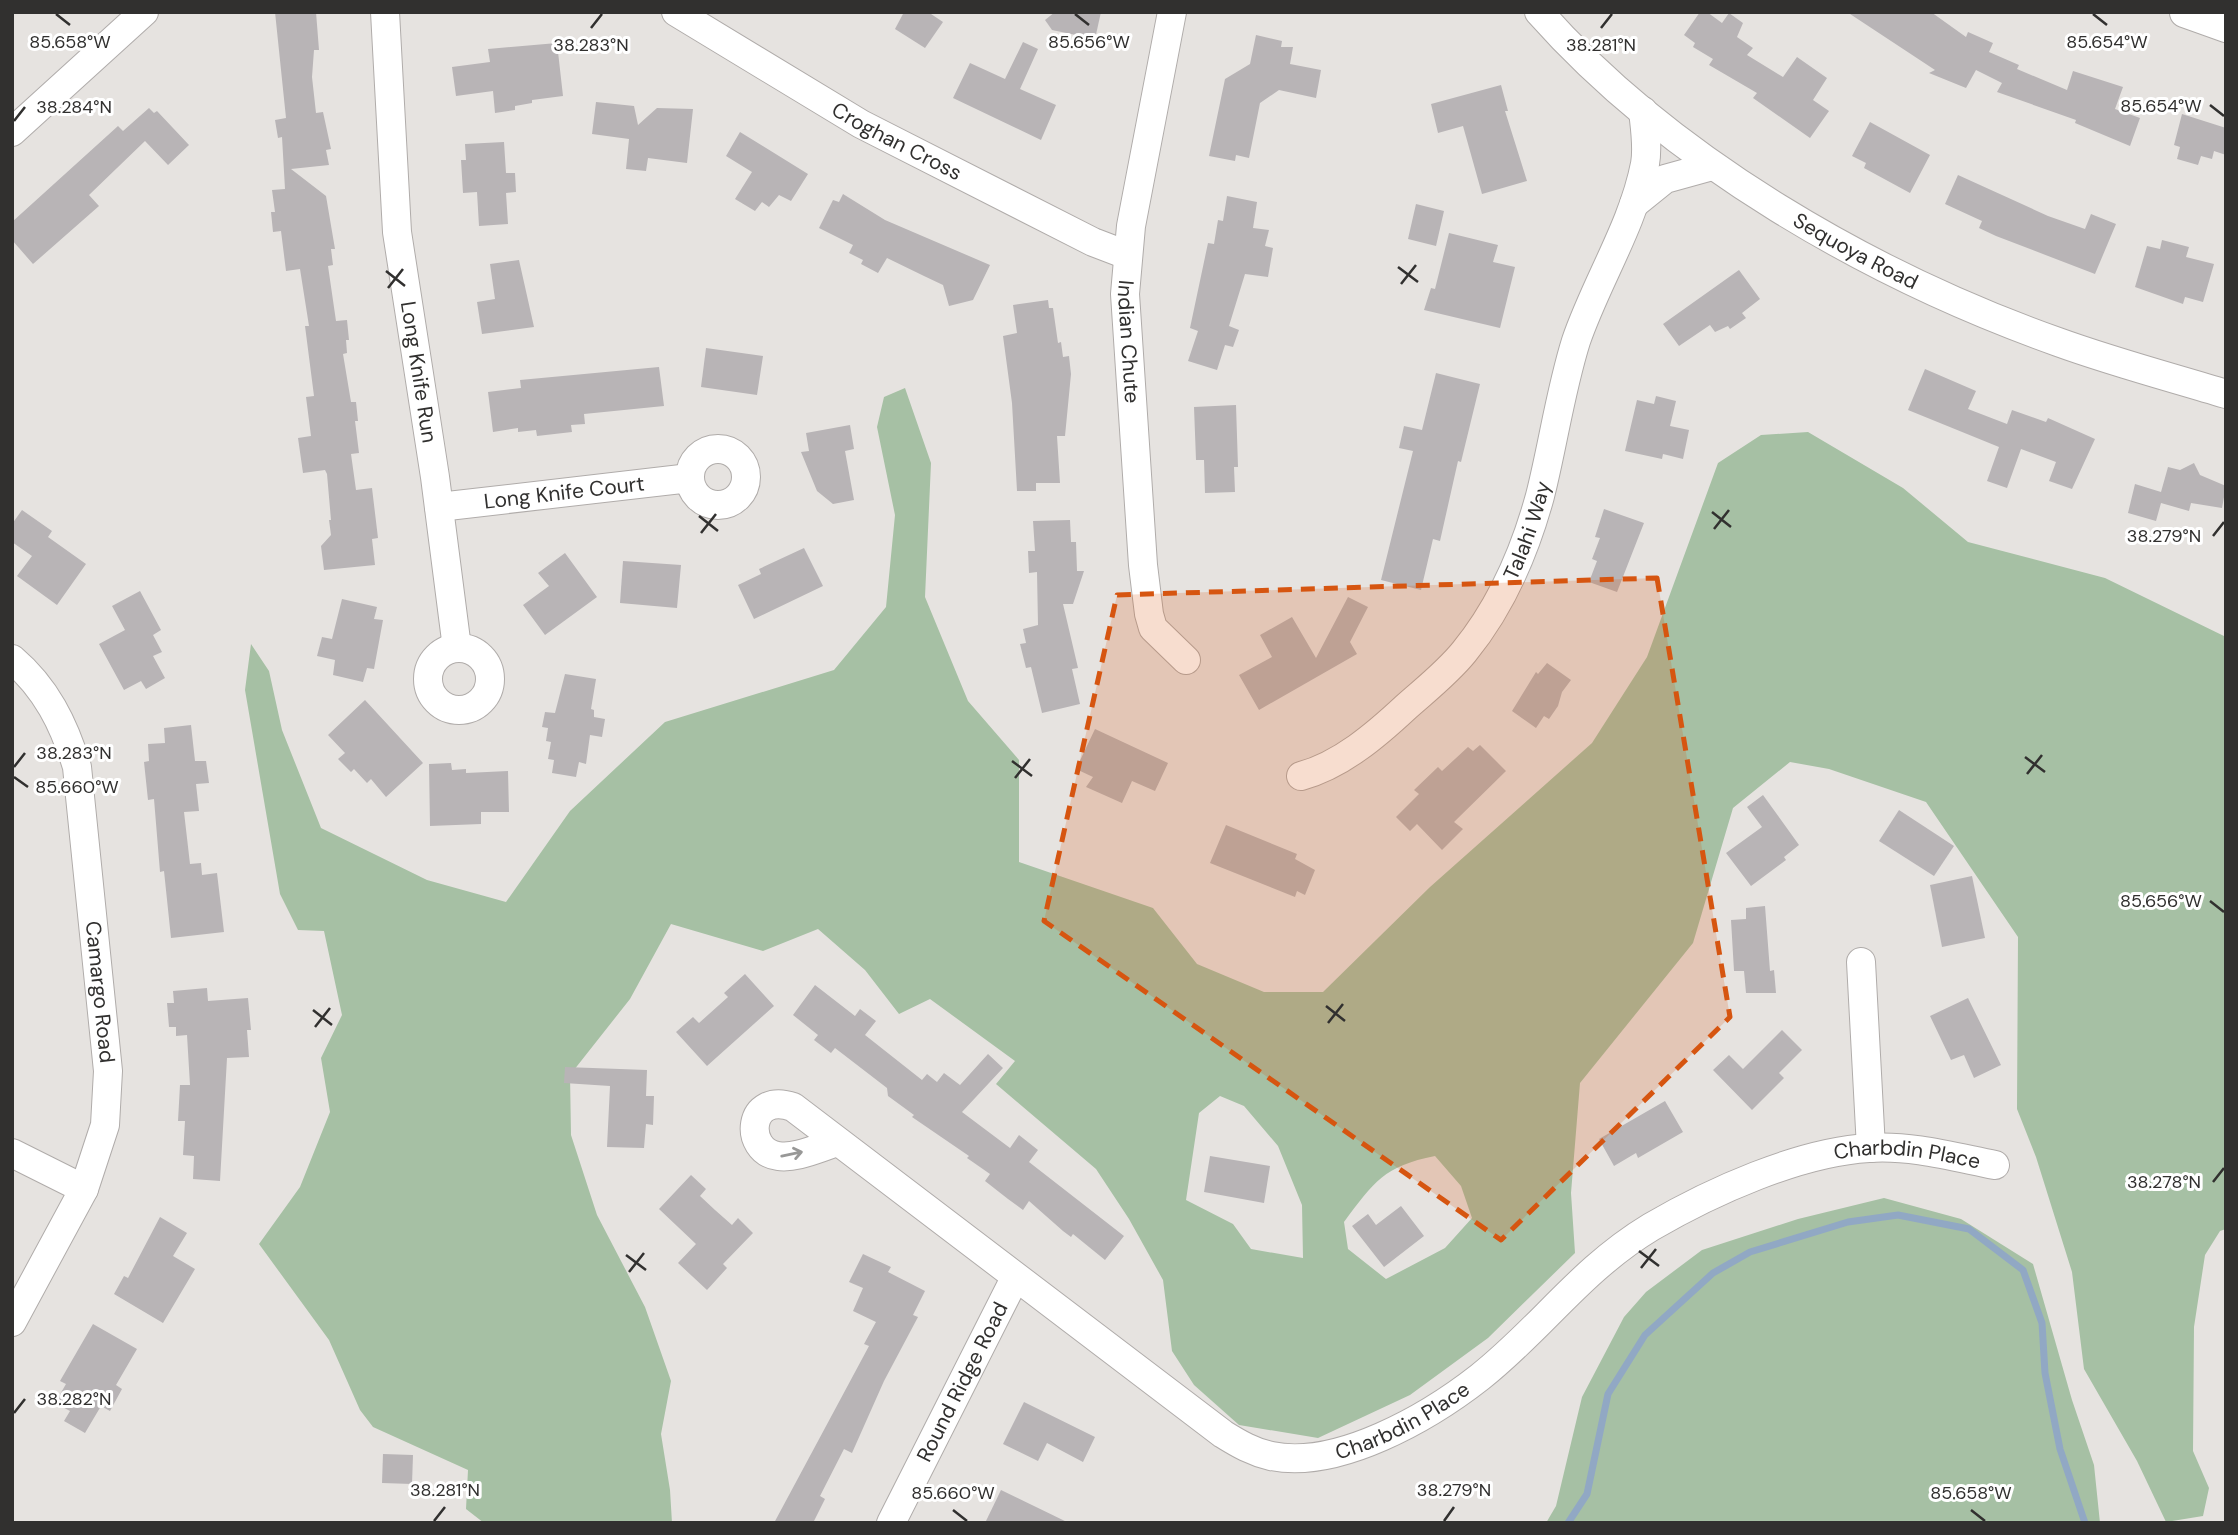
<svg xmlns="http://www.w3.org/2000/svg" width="2238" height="1535" font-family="'DM Sans',sans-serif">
<rect width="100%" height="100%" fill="#e6e3e0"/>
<g fill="#a6c0a4" fill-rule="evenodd">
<path d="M905 388 931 463 925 597 968 701 1019 760V862L1153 908 1197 964 1264 992H1323L1430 887 1592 743 1647 657 1718 463 1761 435 1808 432 1903 488 1968 542 2105 578 2226 637V1229L2220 1231 2205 1255 2194 1327 2193 1451 2209 1488 2203 1516 2166 1522 2137 1461 2084 1369 2072 1272 2036 1157 2017 1109 2018 937 1926 802 1829 769 1790 762 1733 808 1693 943 1580 1083 1571 1193 1575 1253 1488 1338 1410 1395 1318 1438 1239 1425 1194 1385 1172 1351 1163 1280 1129 1219 1096 1169 996 1084 1015 1061 930 999 899 1014 865 970 818 929 763 951 671 924 630 999 570 1075 571 1135 597 1215 645 1307 671 1381 661 1434 670 1490 672 1523H484L466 1509 468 1470 373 1427 360 1410 329 1340 259 1244 300 1187 330 1112 321 1058 342 1015 324 931 298 930 280 894 245 690 251 644 269 671 282 730 321 828 427 880 506 902 570 811 665 722 834 670 886 607 895 515 877 427 884 397ZM1220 1096 1244 1106 1278 1146 1302 1205 1303 1258 1251 1249 1233 1224 1186 1200 1199 1113ZM1435 1156 1461 1186 1472 1218 1445 1248 1386 1279 1348 1249 1344 1222C1374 1182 1384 1166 1435 1156Z"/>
<polygon points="1884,1198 1961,1219 2033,1264 2072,1400 2094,1465 2100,1523 1546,1523 1556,1506 1582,1397 1624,1317 1646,1292 1702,1250 1798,1219"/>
</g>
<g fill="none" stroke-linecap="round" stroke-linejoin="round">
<polyline stroke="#91a8c4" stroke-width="7" points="1568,1523 1587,1494 1608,1394 1645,1335 1713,1273 1750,1252 1848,1222 1898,1215 1969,1229 2023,1270 2042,1323 2045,1373 2060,1449 2085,1523"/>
</g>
<g fill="#b8b4b6">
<polygon points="275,12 316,12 319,50 314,50 312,77 316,113 323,112 331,149 326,150 329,165 291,169 326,196 335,249 331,249 333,265 328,266 336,321 347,320 349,340 346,340 347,353 343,354 351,402 356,402 358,421 355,421 359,453 351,454 356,490 372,488 378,538 372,539 375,565 324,570 321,546 331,535 329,520 331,520 327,474 325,470 303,473 298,438 311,436 306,397 314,396 305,326 309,326 300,269 286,271 281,231 273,232 271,212 275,212 272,190 285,189 282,137 278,138 275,120 286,118"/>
<polygon points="904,12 928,12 943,22 925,48 895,29"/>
<polygon points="1055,12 1101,12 1095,39 1052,30 1045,20"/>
<polygon points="1700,12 1707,12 1722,23 1729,13 1743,23 1737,37 1753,48 1747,55 1783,77 1797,57 1827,78 1813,100 1829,111 1810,138 1753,98 1757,93 1709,65 1713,59 1693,47 1695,43 1684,35"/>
<polygon points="1847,12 1931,12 1966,37 1968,32 1993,43 1989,52 2019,65 2017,69 2067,90 2073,71 2123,87 2115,109 2140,118 2130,146 2075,123 2076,120 1997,92 2002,83 1976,70 1966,88 1929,73 1935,70"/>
<polygon points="1256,35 1282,41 1281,47 1293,47 1290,64 1321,70 1316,98 1279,90 1260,103 1249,158 1236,155 1235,161 1209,156 1225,79 1250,64"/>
<polygon points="1023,42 1038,49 1020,89 1056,105 1041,140 953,98 970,63 1005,79"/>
<polygon points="557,43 563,96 532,100 532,103 515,106 515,110 495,113 493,91 456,96 452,67 490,62 488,49"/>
<polygon points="1501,85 1508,111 1505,111 1527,181 1482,194 1463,126 1438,133 1431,104"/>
<polygon points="596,102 634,106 638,125 657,108 693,109 687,163 648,158 646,171 626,169 629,139 592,134"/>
<polygon points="149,108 154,113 157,111 189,145 168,165 145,141 89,195 99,206 33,264 12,240 12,222 118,126 123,131"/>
<polygon points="2182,114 2226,128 2226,155 2214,151 2212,159 2201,156 2198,165 2177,159 2180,147 2174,145"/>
<polygon points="1870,122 1930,155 1910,193 1864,168 1866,163 1852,156"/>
<polygon points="740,132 808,174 791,201 779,195 769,207 762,202 755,211 735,199 752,172 726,156"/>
<polygon points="504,142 506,173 515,173 516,192 506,193 508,224 479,226 477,192 463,193 461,160 466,160 465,144"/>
<polygon points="1958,175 2048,216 2085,229 2091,214 2116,224 2095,274 1996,236 1979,228 1982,221 1945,204"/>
<polygon points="843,194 885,220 990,265 973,300 949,306 943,285 924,276 887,258 878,273 861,264 863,260 849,253 853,245 819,228 833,200 839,202"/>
<polygon points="1227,196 1257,202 1253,228 1269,230 1265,246 1273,248 1268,277 1245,274 1229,326 1239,330 1233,347 1225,345 1217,370 1188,361 1198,331 1190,328 1208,243 1214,244 1218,220 1223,221"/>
<polygon points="1416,204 1444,211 1436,246 1408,239"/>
<polygon points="1449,233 1498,245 1493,262 1515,267 1500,328 1424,310 1431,288 1435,289"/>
<polygon points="2162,240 2189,247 2186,257 2214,264 2203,302 2185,297 2183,304 2135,287 2147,246 2160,249"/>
<polygon points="519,260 534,327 482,334 477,302 495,299 490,264"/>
<polygon points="1739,270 1760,299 1742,313 1746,318 1730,329 1728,326 1715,332 1710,325 1679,346 1663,324"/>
<polygon points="1048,300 1049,308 1053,308 1058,343 1061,342 1063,357 1069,356 1071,374 1065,436 1057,436 1060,483 1036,483 1036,491 1017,491 1012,403 1003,336 1017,333 1013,305"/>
<polygon points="706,348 763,356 757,395 701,387"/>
<polygon points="659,367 664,406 584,414 585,424 571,425 572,432 537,436 536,430 518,432 518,428 493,432 488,392 521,388 520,380"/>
<polygon points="1925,369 1976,391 1968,409 2007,424 2012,410 2046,422 2048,418 2095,439 2072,489 2049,481 2056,462 2021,449 2007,488 1987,481 1999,447 1908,410"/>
<polygon points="1436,373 1480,384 1461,462 1458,461 1440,541 1433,539 1421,590 1381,580 1413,451 1399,448 1404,426 1422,430"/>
<polygon points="1656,396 1676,401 1670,426 1689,430 1683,459 1663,454 1662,459 1625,451 1637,400 1654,404"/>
<polygon points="1236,405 1238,467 1234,467 1235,492 1205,493 1204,460 1196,460 1194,407"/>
<polygon points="850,425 854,449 845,451 854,500 833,504 817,491 801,452 809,451 806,433"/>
<polygon points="2194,463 2200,475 2226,486 2222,508 2191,503 2189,511 2161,503 2156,521 2128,513 2135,484 2161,492 2168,467 2180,470"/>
<polygon points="1604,509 1644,523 1617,592 1589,582 1597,561 1592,559 1600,538 1595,537"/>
<polygon points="22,510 52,531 48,537 86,564 57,605 17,576 32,556 12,542 12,524"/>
<polygon points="1070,520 1071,542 1076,542 1077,571 1084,571 1073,604 1063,604 1078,668 1072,669 1080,704 1042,713 1031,667 1026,668 1020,644 1026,643 1023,629 1038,625 1037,572 1029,573 1028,551 1035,551 1033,521"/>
<polygon points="804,548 823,586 754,619 738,585 761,574 759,569"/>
<polygon points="565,553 597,597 545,635 523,605 549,586 538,573"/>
<polygon points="623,561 681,565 677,608 620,603"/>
<polygon points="140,591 161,630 153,635 162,652 153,656 165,678 146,689 141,681 124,690 99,644 125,630 112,606"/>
<polygon points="1348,597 1368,607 1350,642 1357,654 1259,710 1239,675 1272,657 1260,635 1292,617 1316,658"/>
<polygon points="342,599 377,607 374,619 383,620 374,669 367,668 363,682 333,675 335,660 317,656 322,637 332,639"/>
<polygon points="1547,663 1571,680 1562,692 1558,706 1549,719 1544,716 1536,728 1512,711 1536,672 1538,674"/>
<polygon points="565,674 596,679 591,709 594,710 594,717 605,719 602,737 590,735 586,764 579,762 576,777 552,773 554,760 548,759 551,742 546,741 548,728 542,727 545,712 555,713"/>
<polygon points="365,700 423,763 386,797 371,779 367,783 354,769 351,772 338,759 345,753 328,735"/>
<polygon points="191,725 195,761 206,761 209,783 196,784 199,811 184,812 190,864 201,863 202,875 217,873 224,932 171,938 164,871 160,872 154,799 148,800 144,762 149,761 148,744 165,743 164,728"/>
<polygon points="1095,729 1168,763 1155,791 1132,781 1122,803 1086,787 1093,777 1076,769"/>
<polygon points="1480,745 1506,771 1454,822 1463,829 1442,850 1417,824 1410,831 1396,817 1419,794 1414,790 1438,767 1442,771 1468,747 1473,751"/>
<polygon points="451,763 452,770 466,769 466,773 508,771 509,812 481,812 481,824 430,826 429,764"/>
<polygon points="1763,795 1799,845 1784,857 1786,860 1751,886 1726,853 1762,827 1747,807"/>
<polygon points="1899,810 1954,846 1934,876 1879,841"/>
<polygon points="1226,825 1297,854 1295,859 1315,870 1305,895 1297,891 1295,897 1210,863"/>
<polygon points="1972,876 1985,938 1942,947 1930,885"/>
<polygon points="1765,906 1770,971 1774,970 1776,993 1746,993 1744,971 1734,971 1731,920 1746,919 1746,908"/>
<polygon points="745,974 774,1006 707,1066 676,1032 693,1017 699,1023 728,997 724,993"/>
<polygon points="815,985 855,1016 860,1009 876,1021 865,1035 922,1080 927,1074 937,1082 944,1073 960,1085 988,1054 1003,1068 962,1112 1010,1148 1019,1135 1038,1150 1029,1162 1124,1236 1105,1260 1073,1234 1071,1237 1063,1231 1029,1201 1023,1210 1008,1199 985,1181 990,1174 967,1158 969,1156 912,1117 914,1115 888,1096 887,1088 835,1048 831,1053 814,1040 818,1035 793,1015"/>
<polygon points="207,988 208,1001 248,998 251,1030 247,1030 249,1057 227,1058 220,1181 193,1179 194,1156 183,1155 185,1121 178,1121 180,1085 190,1085 187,1035 176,1036 176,1027 169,1027 167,1003 174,1003 173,991"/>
<polygon points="1968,998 2001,1065 1974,1078 1964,1055 1951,1060 1930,1016"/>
<polygon points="1782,1030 1802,1050 1779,1073 1784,1078 1752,1110 1713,1070 1729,1055 1743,1069"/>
<polygon points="565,1067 647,1070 646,1096 654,1096 653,1125 646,1124 644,1148 607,1147 610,1086 564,1083"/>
<polygon points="1665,1101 1683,1132 1638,1158 1636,1153 1614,1166 1599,1139"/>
<polygon points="1210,1156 1270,1166 1264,1203 1204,1192"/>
<polygon points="691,1175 706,1189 700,1196 715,1210 732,1225 738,1218 753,1233 723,1264 727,1268 707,1290 678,1263 696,1244 659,1209"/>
<polygon points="1401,1206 1424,1236 1384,1267 1352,1226 1368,1214 1376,1225"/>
<polygon points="160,1217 187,1233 173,1256 195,1269 163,1323 114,1294 124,1276 128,1278"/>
<polygon points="863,1254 891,1267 888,1272 925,1291 913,1315 918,1317 884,1381 852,1453 844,1449 820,1496 825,1499 813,1523 774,1523 869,1346 864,1344 876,1322 853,1311 863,1288 849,1282"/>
<polygon points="93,1324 137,1349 116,1385 122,1389 110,1411 101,1406 85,1433 64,1421 70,1411 55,1403 66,1384 60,1381"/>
<polygon points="1024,1402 1095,1437 1083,1462 1047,1443 1038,1461 1003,1444"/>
<polygon points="383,1454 413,1455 412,1484 382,1483"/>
<polygon points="1001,1490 1069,1523 985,1523"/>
</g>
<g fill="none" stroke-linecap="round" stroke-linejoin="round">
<defs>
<g id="minor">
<path id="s1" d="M385 12 397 232 435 477 457 648"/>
<path id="s2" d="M676 12 861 124 1093 242 1127 255"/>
<path id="s3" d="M1172 12 1131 226 1125 294 1143 565 1149 614 1153 628 1186 660"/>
<path id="s4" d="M1539 12C1671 161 1872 276 2058 342 2113 362 2170 377 2226 394"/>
<polyline points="2184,13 2226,28"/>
<polyline points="12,132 144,12"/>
<polyline points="1634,204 1665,179 1712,166"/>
<circle cx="718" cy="477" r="28"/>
<path id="s5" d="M439 507 690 478"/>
<circle cx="459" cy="679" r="31"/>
<path id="s6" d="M12 659C46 688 64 724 77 767L108 1071 105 1125 84 1189 12 1322"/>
<path id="s7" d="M1301 776C1341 765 1376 735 1406 707 1425 690 1447 673 1464 652 1500 608 1525 551 1540 496 1553 445 1560 392 1576 341 1596 282 1633 226 1645 164 1648 147 1645 129 1643 111"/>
<polyline points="1861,962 1871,1148"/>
<path id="s8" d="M838 1142C820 1147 796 1159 778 1156 743 1151 747 1091 793 1107L1223 1434C1239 1444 1253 1452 1271 1456 1338 1470 1429 1417 1480 1377 1542 1328 1580 1270 1651 1227 1711 1192 1799 1152 1869 1148 1911 1145 1954 1157 1995 1165"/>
<polyline points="12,1153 84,1189"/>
<path id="s9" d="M891 1523 1015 1278"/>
</g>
</defs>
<use href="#minor" stroke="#b0acaa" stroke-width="30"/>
<use href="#minor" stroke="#fff" stroke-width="28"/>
</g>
<defs><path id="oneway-shaft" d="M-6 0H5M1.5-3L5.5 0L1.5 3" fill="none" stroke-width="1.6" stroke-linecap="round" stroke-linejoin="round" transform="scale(1.75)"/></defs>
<use stroke="#989897" href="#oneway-shaft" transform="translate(792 1154) rotate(-12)"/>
<path fill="#d65510" fill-opacity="0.2" stroke="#d65510" stroke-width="5" stroke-dasharray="14 9" stroke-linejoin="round" d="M1657 578 1730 1017 1501 1240 1044 921 1117 595Z"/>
<path fill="none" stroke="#31302f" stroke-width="2.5" d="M56 14 70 25M1075 14 1089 25M2093 14 2107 25M591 28 602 14M1601 28 1612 14M2210 105 2224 116M14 121 25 107M1398 267 1418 282M386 271 405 286M1401 284 1416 265M388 288 403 269M1712 512 1731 527M699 516 718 531M1714 529 1729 510M701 533 716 514M2213 536 2224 522M2025 757 2045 772M1012 761 1032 776M14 767 25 753M2027 774 2042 755M14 777 28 787M1015 778 1030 759M2210 901 2224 912M1326 1006 1345 1021M313 1010 332 1025M1328 1023 1343 1004M315 1027 330 1008M2213 1182 2224 1168M1639 1251 1659 1266M626 1255 646 1270M1641 1268 1656 1249M629 1272 644 1253M14 1413 25 1399M953 1510 967 1521M1971 1510 1985 1521M434 1521 445 1507M1444 1521 1454 1507"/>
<g text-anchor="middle" stroke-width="6" stroke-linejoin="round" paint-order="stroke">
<g font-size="21" fill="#31302f" stroke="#fff">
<text dy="7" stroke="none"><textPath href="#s2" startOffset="256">Croghan Cross</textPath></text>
<text dy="7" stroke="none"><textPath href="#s4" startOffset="399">Sequoya Road</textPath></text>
<text dy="7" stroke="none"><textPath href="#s3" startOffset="334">Indian Chute</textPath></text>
<text dy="7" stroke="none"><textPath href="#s1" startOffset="362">Long Knife Run</textPath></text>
<text dy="7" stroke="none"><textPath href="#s5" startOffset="126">Long Knife Court</textPath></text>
<text dy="7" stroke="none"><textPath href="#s7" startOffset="345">Talahi Way</textPath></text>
<text dy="7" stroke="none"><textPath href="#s6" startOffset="354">Camargo Road</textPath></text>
<text dy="7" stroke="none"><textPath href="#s8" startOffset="1477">Charbdin Place</textPath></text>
<text dy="7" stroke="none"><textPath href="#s9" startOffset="158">Round Ridge Road</textPath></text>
<text dy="7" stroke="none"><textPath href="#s8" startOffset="887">Charbdin Place</textPath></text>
</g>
</g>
<g font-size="18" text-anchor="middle" fill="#31302f" stroke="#fff" stroke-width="6" stroke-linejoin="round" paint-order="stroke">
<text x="70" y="48">85.658°W</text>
<text x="1089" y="48">85.656°W</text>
<text x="2107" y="48">85.654°W</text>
<text x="591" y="51">38.283°N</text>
<text x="1601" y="51">38.281°N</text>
<text x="2161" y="112">85.654°W</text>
<text x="74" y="113">38.284°N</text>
<text x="2164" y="542">38.279°N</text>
<text x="74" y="759">38.283°N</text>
<text x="77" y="793">85.660°W</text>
<text x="2161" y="907">85.656°W</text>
<text x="2164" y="1188">38.278°N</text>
<text x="74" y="1405">38.282°N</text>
<text x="445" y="1496">38.281°N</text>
<text x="1454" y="1496">38.279°N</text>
<text x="953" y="1499">85.660°W</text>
<text x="1971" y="1499">85.658°W</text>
</g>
<rect width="2238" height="1535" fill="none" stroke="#31302f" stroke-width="28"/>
</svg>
